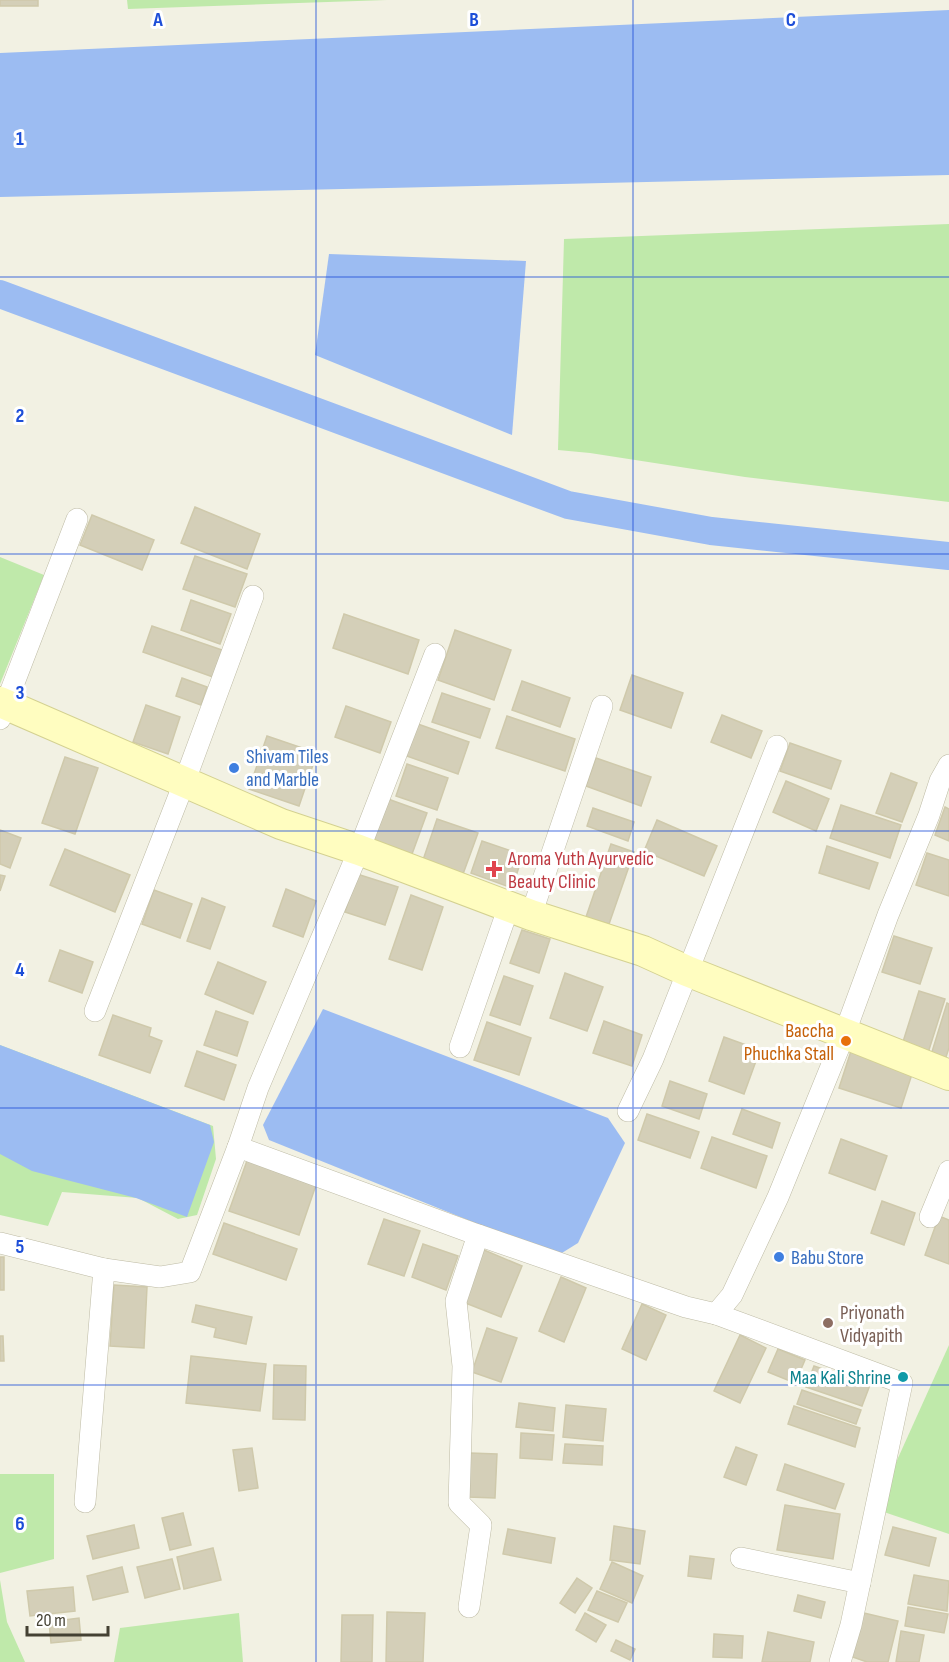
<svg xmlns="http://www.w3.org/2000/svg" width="949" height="1662" font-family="'Sofia Sans Condensed',sans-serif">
<rect width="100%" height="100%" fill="#f2f1e3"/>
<g fill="#bfe9aa">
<polygon points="127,0 387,0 128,9"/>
<polygon points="949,224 949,502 745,477 590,453 558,450 564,239"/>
<polygon points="0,557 44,575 0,684"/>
<polygon points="0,1045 213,1126 216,1159 197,1215 178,1219 138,1198 62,1192 48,1226 0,1215"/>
<polygon points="949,1345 949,1534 875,1509"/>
<polygon points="0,1474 54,1474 54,1559 0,1573"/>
<polygon points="0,1580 7,1622 25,1662 0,1662"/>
<polygon points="239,1613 243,1662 114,1662 120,1628"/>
</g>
<g fill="#9cbcf2">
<polygon points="949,10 949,175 0,197 0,53"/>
<polygon points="329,254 526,261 512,435 315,355"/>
<polygon points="323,1009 608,1118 625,1143 578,1243 557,1256 269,1140 263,1125"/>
<polygon points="0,1045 210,1125 214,1142 187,1217 136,1198 32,1171 0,1154"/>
</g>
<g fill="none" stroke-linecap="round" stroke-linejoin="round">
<polyline stroke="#9cbcf2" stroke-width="28" points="0,294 568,505 711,531 949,556"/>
</g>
<g fill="#d4cfb8" stroke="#cfc9ab" stroke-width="1.5">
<rect x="0" y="0" width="38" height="6"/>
<polygon points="195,507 260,534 247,569 181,543"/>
<polygon points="92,515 154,540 142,570 80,545"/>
<polygon points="195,556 247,574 235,607 183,589"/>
<polygon points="191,600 231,614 220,644 181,630"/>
<polygon points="344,614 419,640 408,674 333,648"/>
<polygon points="152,626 222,650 213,677 143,652"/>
<polygon points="455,630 511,650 494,700 438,680"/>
<polygon points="632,675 683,693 671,728 620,710"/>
<polygon points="182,678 207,687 201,705 176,696"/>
<polygon points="522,681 570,698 560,727 512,710"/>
<polygon points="442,693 490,709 480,738 432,722"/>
<polygon points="146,705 180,717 168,754 133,742"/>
<polygon points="346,706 391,722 380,753 335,737"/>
<polygon points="722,715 762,731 751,758 711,742"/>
<polygon points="507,716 575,739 565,771 496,748"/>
<polygon points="415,723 469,742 458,774 404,755"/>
<polygon points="267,736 317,753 299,806 249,789"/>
<polygon points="790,743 841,761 831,789 780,771"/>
<polygon points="65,757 98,768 75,834 42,823"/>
<polygon points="596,758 651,777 641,806 586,786"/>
<polygon points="407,764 448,778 437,810 396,796"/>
<polygon points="891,773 917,783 902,822 876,813"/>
<polygon points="786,781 829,799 816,831 773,812"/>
<polygon points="388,799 427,813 412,854 374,840"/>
<polygon points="841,805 901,825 890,858 830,838"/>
<polygon points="945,807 949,809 949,841 935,835"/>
<polygon points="593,808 634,822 628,841 587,826"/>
<polygon points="437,819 478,833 463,874 423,860"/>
<polygon points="657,820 717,846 704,876 644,851"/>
<polygon points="0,830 21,838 10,868 0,864"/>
<polygon points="482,841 523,855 512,888 471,873"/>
<polygon points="611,844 634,852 609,924 586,917"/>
<polygon points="827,846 878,863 869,889 819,873"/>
<polygon points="65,849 130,875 115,912 50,885"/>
<polygon points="927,853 949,860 949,896 916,885"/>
<polygon points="357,874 398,887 385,925 345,912"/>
<polygon points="0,875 5,876 0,891"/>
<polygon points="286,889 316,901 303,937 273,926"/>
<polygon points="154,890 192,904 180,938 142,924"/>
<polygon points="411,895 443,907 422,970 389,959"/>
<polygon points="202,898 225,907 210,949 187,941"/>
<polygon points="522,930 550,939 539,973 510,963"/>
<polygon points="894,936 932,948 920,984 882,972"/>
<polygon points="60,950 93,962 82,993 49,981"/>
<polygon points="218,962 266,982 253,1014 205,994"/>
<polygon points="565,973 603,987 587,1031 550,1018"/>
<polygon points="504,976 533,986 520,1025 490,1015"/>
<polygon points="919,991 945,999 928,1053 902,1045"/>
<polygon points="947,1003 949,1004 949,1048 945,1060 931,1055"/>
<polygon points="216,1011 248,1022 237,1056 204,1045"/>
<polygon points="113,1015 151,1028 149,1036 162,1041 150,1073 99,1055"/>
<polygon points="604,1021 642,1035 632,1066 593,1053"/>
<polygon points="487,1022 531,1038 519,1075 474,1060"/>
<polygon points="724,1037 760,1050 744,1094 709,1081"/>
<polygon points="197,1051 236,1065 224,1100 185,1086"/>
<polygon points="851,1051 913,1071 901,1108 839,1088"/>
<polygon points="670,1081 707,1094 699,1119 662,1106"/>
<polygon points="742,1109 780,1123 772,1148 733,1134"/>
<polygon points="647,1114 699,1132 690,1158 638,1140"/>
<polygon points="712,1137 767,1156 756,1188 701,1168"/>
<polygon points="841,1139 887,1156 875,1190 829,1173"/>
<polygon points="248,1158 317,1182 299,1235 229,1211"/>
<polygon points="882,1201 915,1213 904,1245 871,1233"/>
<polygon points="939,1216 949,1220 949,1264 925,1255"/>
<polygon points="384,1219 420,1231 404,1276 368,1264"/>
<polygon points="224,1223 297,1249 286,1280 213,1254"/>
<polygon points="423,1244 458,1256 446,1290 412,1277"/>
<polygon points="484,1250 522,1266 501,1317 463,1302"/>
<rect x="0" y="1257" width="4" height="33"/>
<polygon points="561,1277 586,1288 564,1342 539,1331"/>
<polygon points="114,1285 147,1287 144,1348 110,1346"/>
<polygon points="642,1304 666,1315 646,1360 622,1349"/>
<polygon points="196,1305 252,1317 246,1344 214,1337 216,1328 192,1322"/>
<polygon points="487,1328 517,1338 501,1382 472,1372"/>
<polygon points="740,1335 766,1348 740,1403 714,1391"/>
<polygon points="0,1336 3,1336 4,1361 0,1361"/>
<polygon points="778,1349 805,1360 795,1383 768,1372"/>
<polygon points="191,1356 266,1364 260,1411 186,1403"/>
<polygon points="274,1365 306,1366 305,1420 273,1419"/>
<polygon points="814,1366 870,1385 862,1406 806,1387"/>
<polygon points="802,1390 861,1410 856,1424 797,1404"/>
<polygon points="519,1403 555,1408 553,1431 516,1427"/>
<polygon points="566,1405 606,1409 603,1441 563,1437"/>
<polygon points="794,1406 860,1428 855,1447 788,1424"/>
<polygon points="521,1433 554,1435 552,1460 520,1458"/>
<polygon points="565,1444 603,1446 602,1465 563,1463"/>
<polygon points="736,1447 757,1455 746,1485 724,1477"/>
<polygon points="252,1448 258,1488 239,1491 233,1450"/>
<polygon points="470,1453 497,1454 495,1498 468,1497"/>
<polygon points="785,1464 844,1484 835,1509 777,1490"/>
<polygon points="785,1505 840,1514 833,1559 777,1550"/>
<polygon points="183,1513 191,1545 170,1550 162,1518"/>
<polygon points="134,1525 139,1548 93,1559 87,1536"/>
<polygon points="614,1526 645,1531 640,1564 610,1560"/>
<polygon points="893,1527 936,1538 929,1566 885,1555"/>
<polygon points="508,1529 555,1538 551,1563 503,1554"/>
<polygon points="213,1548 221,1580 184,1589 177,1557"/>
<polygon points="690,1556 714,1559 711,1579 688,1576"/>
<polygon points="172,1559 180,1589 145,1598 137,1567"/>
<polygon points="612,1562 643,1576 632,1603 600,1589"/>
<polygon points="122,1567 128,1592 93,1600 87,1576"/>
<polygon points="914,1575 949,1581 947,1611 908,1604"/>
<polygon points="577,1578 592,1588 575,1613 560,1603"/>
<polygon points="73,1587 75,1611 30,1616 27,1591"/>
<polygon points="597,1591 627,1603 618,1622 588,1610"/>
<polygon points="798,1595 825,1602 821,1618 794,1611"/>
<polygon points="908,1607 948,1614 944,1633 905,1626"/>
<polygon points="387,1612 425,1613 423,1662 386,1662"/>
<polygon points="585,1613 606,1625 596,1642 576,1630"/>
<polygon points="864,1613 898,1621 888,1662 867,1662 850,1656"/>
<polygon points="342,1615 373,1615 372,1662 341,1662"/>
<polygon points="79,1618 81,1640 51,1643 49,1622"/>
<polygon points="901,1631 924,1635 919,1662 896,1662"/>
<polygon points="768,1632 814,1642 810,1662 762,1662"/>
<polygon points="714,1634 743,1636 742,1658 713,1657"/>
<polygon points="616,1640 635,1649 630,1660 611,1651"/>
</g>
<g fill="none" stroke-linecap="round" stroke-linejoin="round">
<defs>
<g id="street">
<polyline points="0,719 77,519"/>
<polyline points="531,915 602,706"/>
<polyline points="95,1011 184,783 253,596"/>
<polyline points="460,1047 509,906"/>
<polyline points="628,1111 653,1059 777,746"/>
<polyline points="238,1147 478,1235"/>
<polyline points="930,1217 949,1171"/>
<polyline points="0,1243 104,1269"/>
<polyline points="716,1314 902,1383 851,1625 840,1662"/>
<polyline points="85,1502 104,1269 160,1277 190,1272 238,1147 258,1088 359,850 435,654"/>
<polyline points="741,1558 860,1583"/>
<polyline points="469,1607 481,1525 459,1503 463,1366 456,1301 478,1235 686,1307 716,1314 732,1295 778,1197 844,1035 888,915 929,815 940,781 949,765"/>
</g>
<polyline id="secondary" points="0,702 281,824 359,850 531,915 643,951 687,971 949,1075"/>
</defs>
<use href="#street" stroke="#bebba5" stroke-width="22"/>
<use href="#secondary" stroke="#d4d191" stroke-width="32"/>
<use href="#street" stroke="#fff" stroke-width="21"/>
<use href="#secondary" stroke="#fffdc0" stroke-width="30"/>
</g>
<path fill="none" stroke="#1d4ed8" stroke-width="1.5" stroke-opacity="0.55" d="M316 0V1662M633 0V1662M0 277H949M0 554H949M0 831H949M0 1108H949M0 1385H949"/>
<g fill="#3f7fe0" stroke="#fff" stroke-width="2">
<circle cx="234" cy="768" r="6"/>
<circle cx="779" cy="1257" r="6"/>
</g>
<path fill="#e0444e" stroke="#fff" stroke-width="2" d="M491 860h6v6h6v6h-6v6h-6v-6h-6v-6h6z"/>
<circle fill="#e8710a" stroke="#fff" stroke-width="2" cx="846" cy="1041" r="6"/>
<circle fill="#8d6e63" stroke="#fff" stroke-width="2" cx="828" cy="1323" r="6"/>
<circle fill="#0f9aa8" stroke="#fff" stroke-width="2" cx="903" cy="1377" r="6"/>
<g text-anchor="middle" stroke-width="6" stroke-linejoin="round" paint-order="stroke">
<g font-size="20" fill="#366cbe" stroke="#fff" text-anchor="start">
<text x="246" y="763">Shivam Tiles<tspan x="246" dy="23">and Marble</tspan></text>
<text x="791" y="1264">Babu Store</text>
</g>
<g font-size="20" fill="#be3a42" stroke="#fff" text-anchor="start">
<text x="508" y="865">Aroma Yuth Ayurvedic<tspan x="508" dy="23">Beauty Clinic</tspan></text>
</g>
<g font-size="20" fill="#c56008" stroke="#fff" text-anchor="end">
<text x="834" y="1037">Baccha<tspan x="834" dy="23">Phuchka Stall</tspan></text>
</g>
<g font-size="20" fill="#785e54" stroke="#fff" text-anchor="start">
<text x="840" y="1319">Priyonath<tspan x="840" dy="23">Vidyapith</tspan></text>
</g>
<g font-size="20" fill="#0d838f" stroke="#fff" text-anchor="end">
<text x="891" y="1384">Maa Kali Shrine</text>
</g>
</g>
<g font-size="20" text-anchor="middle" font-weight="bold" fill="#1d4ed8" stroke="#fff" stroke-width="6" stroke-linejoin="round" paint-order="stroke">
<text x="158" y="26">A</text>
<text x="474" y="26">B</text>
<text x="791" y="26">C</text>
<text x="20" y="145">1</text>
<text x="20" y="422">2</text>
<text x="20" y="699">3</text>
<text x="20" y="976">4</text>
<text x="20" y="1253">5</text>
<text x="20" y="1530">6</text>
</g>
<path d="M27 1626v9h81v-9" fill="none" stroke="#444133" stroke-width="3"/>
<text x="36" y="1626" font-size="18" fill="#444133" stroke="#ffffff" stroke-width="4.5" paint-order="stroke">20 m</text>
</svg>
